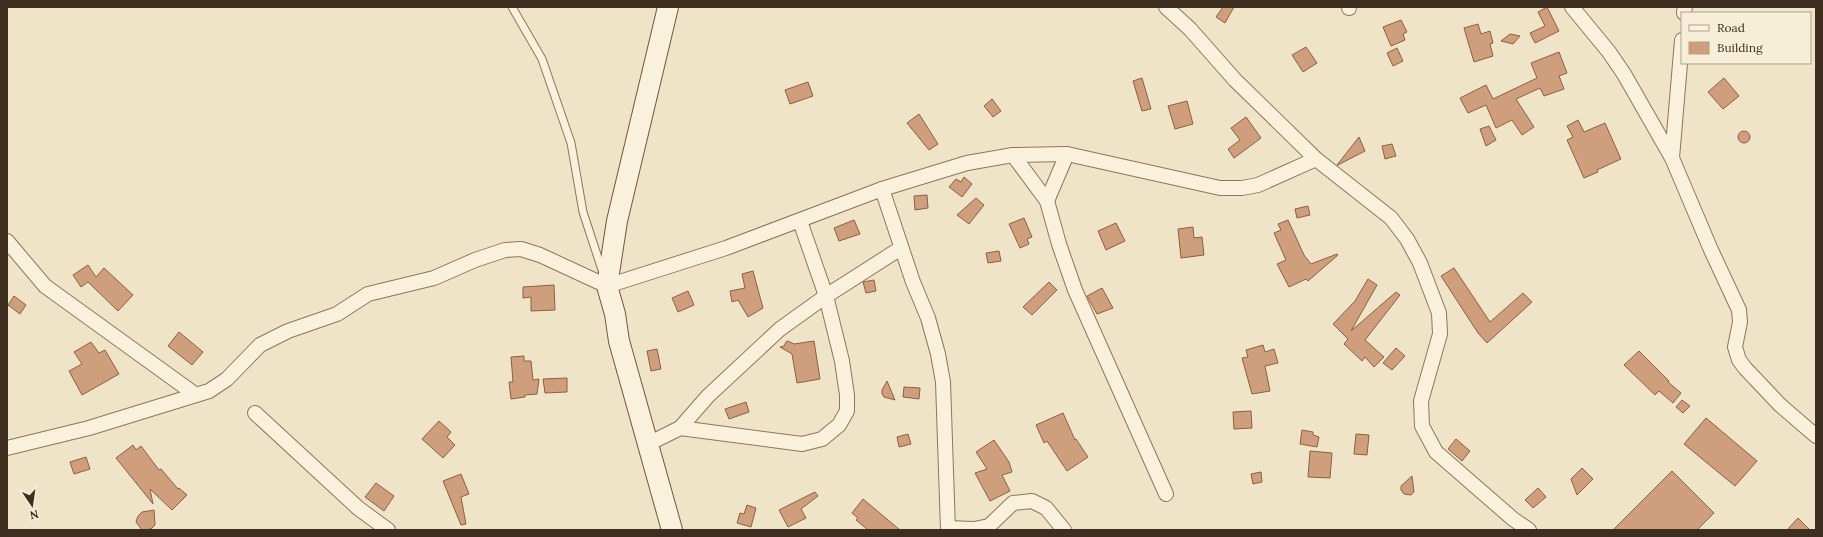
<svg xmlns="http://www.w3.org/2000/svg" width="1823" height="537" font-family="Lora,serif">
<rect width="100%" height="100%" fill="#f0e4c8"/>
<g fill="#cf9f7d" stroke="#8d5f41">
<polygon points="1223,7 1234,7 1225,23 1216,17"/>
<polygon points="1547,7 1559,31 1535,43 1530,33 1545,26 1538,12"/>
<polygon points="1401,20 1407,32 1403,34 1405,40 1391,46 1383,27"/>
<polygon points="1478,24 1481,34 1490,31 1493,43 1490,44 1493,56 1474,62 1464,28"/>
<polygon points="1510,34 1520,36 1513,44 1501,41"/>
<polygon points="1306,47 1317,63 1303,72 1292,55"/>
<polygon points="1397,48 1403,61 1393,66 1387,53"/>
<polygon points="1559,52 1567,73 1559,76 1564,89 1544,96 1540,88 1516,99 1534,127 1522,135 1512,120 1496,128 1486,105 1468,113 1460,98 1486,85 1493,99 1537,78 1531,63"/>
<polygon points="1142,78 1151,109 1142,111 1133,81"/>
<polygon points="1724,78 1739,96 1723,109 1708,92"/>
<polygon points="808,82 813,96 790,104 785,90"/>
<polygon points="992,99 1001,111 993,117 984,106"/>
<polygon points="1187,101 1193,124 1175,129 1168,106"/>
<polygon points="919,114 938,144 929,150 907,123"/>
<polygon points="1246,117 1261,138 1234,158 1228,149 1240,140 1231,128"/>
<polygon points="1578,120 1584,132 1605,123 1621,159 1597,170 1598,172 1584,178 1567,140 1573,137 1567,126"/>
<polygon points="1489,126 1496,140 1486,146 1480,129"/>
<circle cx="1744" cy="137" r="6"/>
<polygon points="1359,137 1365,151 1338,165 1337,165"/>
<polygon points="1392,144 1396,156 1385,159 1382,146"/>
<polygon points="964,177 972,184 962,197 949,187 956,179 961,182"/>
<polygon points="927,195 928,208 915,210 914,196"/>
<polygon points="976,198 984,205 969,224 957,215"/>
<polygon points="1308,206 1310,215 1297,218 1295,209"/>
<polygon points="1024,218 1032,237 1027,239 1029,244 1020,248 1009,224"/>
<polygon points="854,220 860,234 839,241 834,228"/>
<polygon points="1288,220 1304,255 1311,264 1337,254 1338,255 1308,281 1306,279 1289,287 1277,264 1286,260 1274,233 1281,230 1278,224"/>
<polygon points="1116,223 1125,241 1106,250 1098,231"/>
<polygon points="1193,227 1194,238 1202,237 1204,255 1181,258 1178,229"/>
<polygon points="999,251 1001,261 988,263 986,253"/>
<polygon points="88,265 96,277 104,268 133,295 118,311 88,282 81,287 73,275"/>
<polygon points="1454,268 1490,322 1523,293 1532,302 1487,343 1478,333 1441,276"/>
<polygon points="753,271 763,308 748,317 738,300 732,302 730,291 745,288 742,274"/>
<polygon points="1368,279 1377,285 1351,331 1396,292 1400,295 1365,340 1384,357 1374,367 1365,357 1362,361 1344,344 1348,339 1333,324 1355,301"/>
<polygon points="874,280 876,291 866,293 863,282"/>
<polygon points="1049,282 1057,290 1032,315 1023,307"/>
<polygon points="554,285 555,310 531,311 531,297 523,298 523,287"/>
<polygon points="1102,288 1113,308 1097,314 1087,296"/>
<polygon points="688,291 694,305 678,312 672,298"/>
<polygon points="14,296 26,305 20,314 8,305"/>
<polygon points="179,332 203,352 192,365 168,346"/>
<polygon points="788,341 794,344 814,341 820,379 797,383 792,354 780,347 784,346 786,342"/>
<polygon points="91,342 99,353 105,350 119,374 82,395 69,371 82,364 74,352"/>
<polygon points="1263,345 1265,352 1274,349 1278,363 1265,366 1270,391 1252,394 1242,358 1248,357 1246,350"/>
<polygon points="1396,348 1405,356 1392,370 1383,363"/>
<polygon points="657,349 661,369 651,371 647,351"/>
<polygon points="1639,351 1669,381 1668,382 1681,393 1673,403 1659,391 1655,395 1624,365"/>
<polygon points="524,356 524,361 531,361 533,380 539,379 537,394 525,395 525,397 511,399 509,382 513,382 511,357"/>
<polygon points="567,378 567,392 545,393 543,379"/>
<polygon points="887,381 895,400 884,397 882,394 882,390"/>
<polygon points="904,387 920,388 919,399 903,397"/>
<polygon points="1682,400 1690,406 1683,413 1676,407"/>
<polygon points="746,402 749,412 729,419 725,409"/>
<polygon points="1251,411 1252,428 1234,429 1233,412"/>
<polygon points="1063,413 1075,440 1076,439 1088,457 1067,471 1047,441 1044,443 1036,425"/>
<polygon points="1706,418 1757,461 1735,486 1684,444"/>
<polygon points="439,421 451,432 447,437 455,445 443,458 422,439"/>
<polygon points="1302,430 1313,432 1313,435 1319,437 1317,447 1300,444"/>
<polygon points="908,434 911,444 899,447 897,437"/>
<polygon points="1356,434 1369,435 1367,455 1354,454"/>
<polygon points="1456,439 1470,451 1462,461 1448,449"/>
<polygon points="994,440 1009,462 1012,472 1002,475 1010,491 990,501 975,473 987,469 976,452"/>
<polygon points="133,445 136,450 141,446 159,470 161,469 178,489 179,488 187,495 172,510 150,489 153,504 116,458"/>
<polygon points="1310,451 1332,453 1330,478 1308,477"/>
<polygon points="86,457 90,469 74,474 70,462"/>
<polygon points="1582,468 1593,479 1577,495 1571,479"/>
<polygon points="1672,471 1714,513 1697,530 1613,530"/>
<polygon points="1261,472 1262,482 1253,484 1251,474"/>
<polygon points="461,474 469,494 461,497 466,524 461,525 443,481"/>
<polygon points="1412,476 1414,492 1411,495 1404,494 1401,490 1401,486"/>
<polygon points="376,483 394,496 384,511 365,497"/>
<polygon points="1538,488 1546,497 1533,508 1525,500"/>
<polygon points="815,492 818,496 801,509 806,518 788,527 779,510"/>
<polygon points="863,499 900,530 868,530 856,520 858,518 852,513"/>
<polygon points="747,505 756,508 751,527 737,523 740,513 744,514"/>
<polygon points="154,510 155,525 151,529 142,530 136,522 138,516 142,512"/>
<polygon points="1798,518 1810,530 1787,530"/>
</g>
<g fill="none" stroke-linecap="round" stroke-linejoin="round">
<defs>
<polyline id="lane" points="512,7 542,59 571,143 583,212 603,273"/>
<g id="street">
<polyline points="1166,7 1190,29 1235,80 1316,159 1391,218 1407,239 1420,263 1439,313 1440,334 1421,401 1422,426 1436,452 1513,519 1529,530"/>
<polyline points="1349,7 1349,8"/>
<polyline points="1572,7 1609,52 1624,74 1672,158 1711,250 1739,310 1740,322 1735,347 1739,360 1745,368 1780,405 1816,436"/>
<polyline points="1684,13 1685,7"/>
<polyline points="1013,155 1047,201 1059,244 1075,290 1166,494"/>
<polyline points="1672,158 1682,40"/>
<polyline points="882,189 913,282 928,318 938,354 943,382 948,530"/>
<polyline points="1047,201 1067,154"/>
<polyline points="7,241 45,286 196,395"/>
<polyline points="255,413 358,508 388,530"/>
<polyline points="680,428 802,444 822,439 839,425 847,411 847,395 842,361 826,296 800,221"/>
<polyline points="648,444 680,428 708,396 780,329 826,296 901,248"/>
<polyline points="7,448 89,428 209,391 227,379 260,345 288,331 337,314 368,294 434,278 475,260 505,250 521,249 540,255 607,286 726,248 882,189 967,163 1013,155 1067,154 1220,188 1242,188 1258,185 1316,159"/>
<polyline points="948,528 974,529 989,526 1013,503 1032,501 1046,508 1064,530"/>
</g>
<polyline id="secondary" points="668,7 617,221 607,286 615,314 619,341 672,530"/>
</defs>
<use href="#lane" stroke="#8d765c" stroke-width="9"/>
<use href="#street" stroke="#8d765c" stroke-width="16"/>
<use href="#secondary" stroke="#6f573f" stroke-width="22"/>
<use href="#lane" stroke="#faf1dc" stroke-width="7"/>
<use href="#street" stroke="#faf1dc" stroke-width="14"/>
<use href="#secondary" stroke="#faf1dc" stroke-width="20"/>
</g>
<rect width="1823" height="537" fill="none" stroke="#3d2e20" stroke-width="16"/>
<rect x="1681" y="12" width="130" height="52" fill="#f7eed8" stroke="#ada18e"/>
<rect x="1689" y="25" width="20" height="6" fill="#faf1dc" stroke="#ada18e"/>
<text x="1717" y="32" font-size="12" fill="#3d2e20">Road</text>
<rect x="1689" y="42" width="20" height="12" fill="#cf9f7d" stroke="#ada18e"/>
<text x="1717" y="52" font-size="12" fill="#3d2e20">Building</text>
<g transform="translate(32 505) rotate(167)" stroke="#f7eed8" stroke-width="3" paint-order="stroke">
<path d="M0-3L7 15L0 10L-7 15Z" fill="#3d2e20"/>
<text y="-6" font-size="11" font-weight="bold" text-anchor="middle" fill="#3d2e20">N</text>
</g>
</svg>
